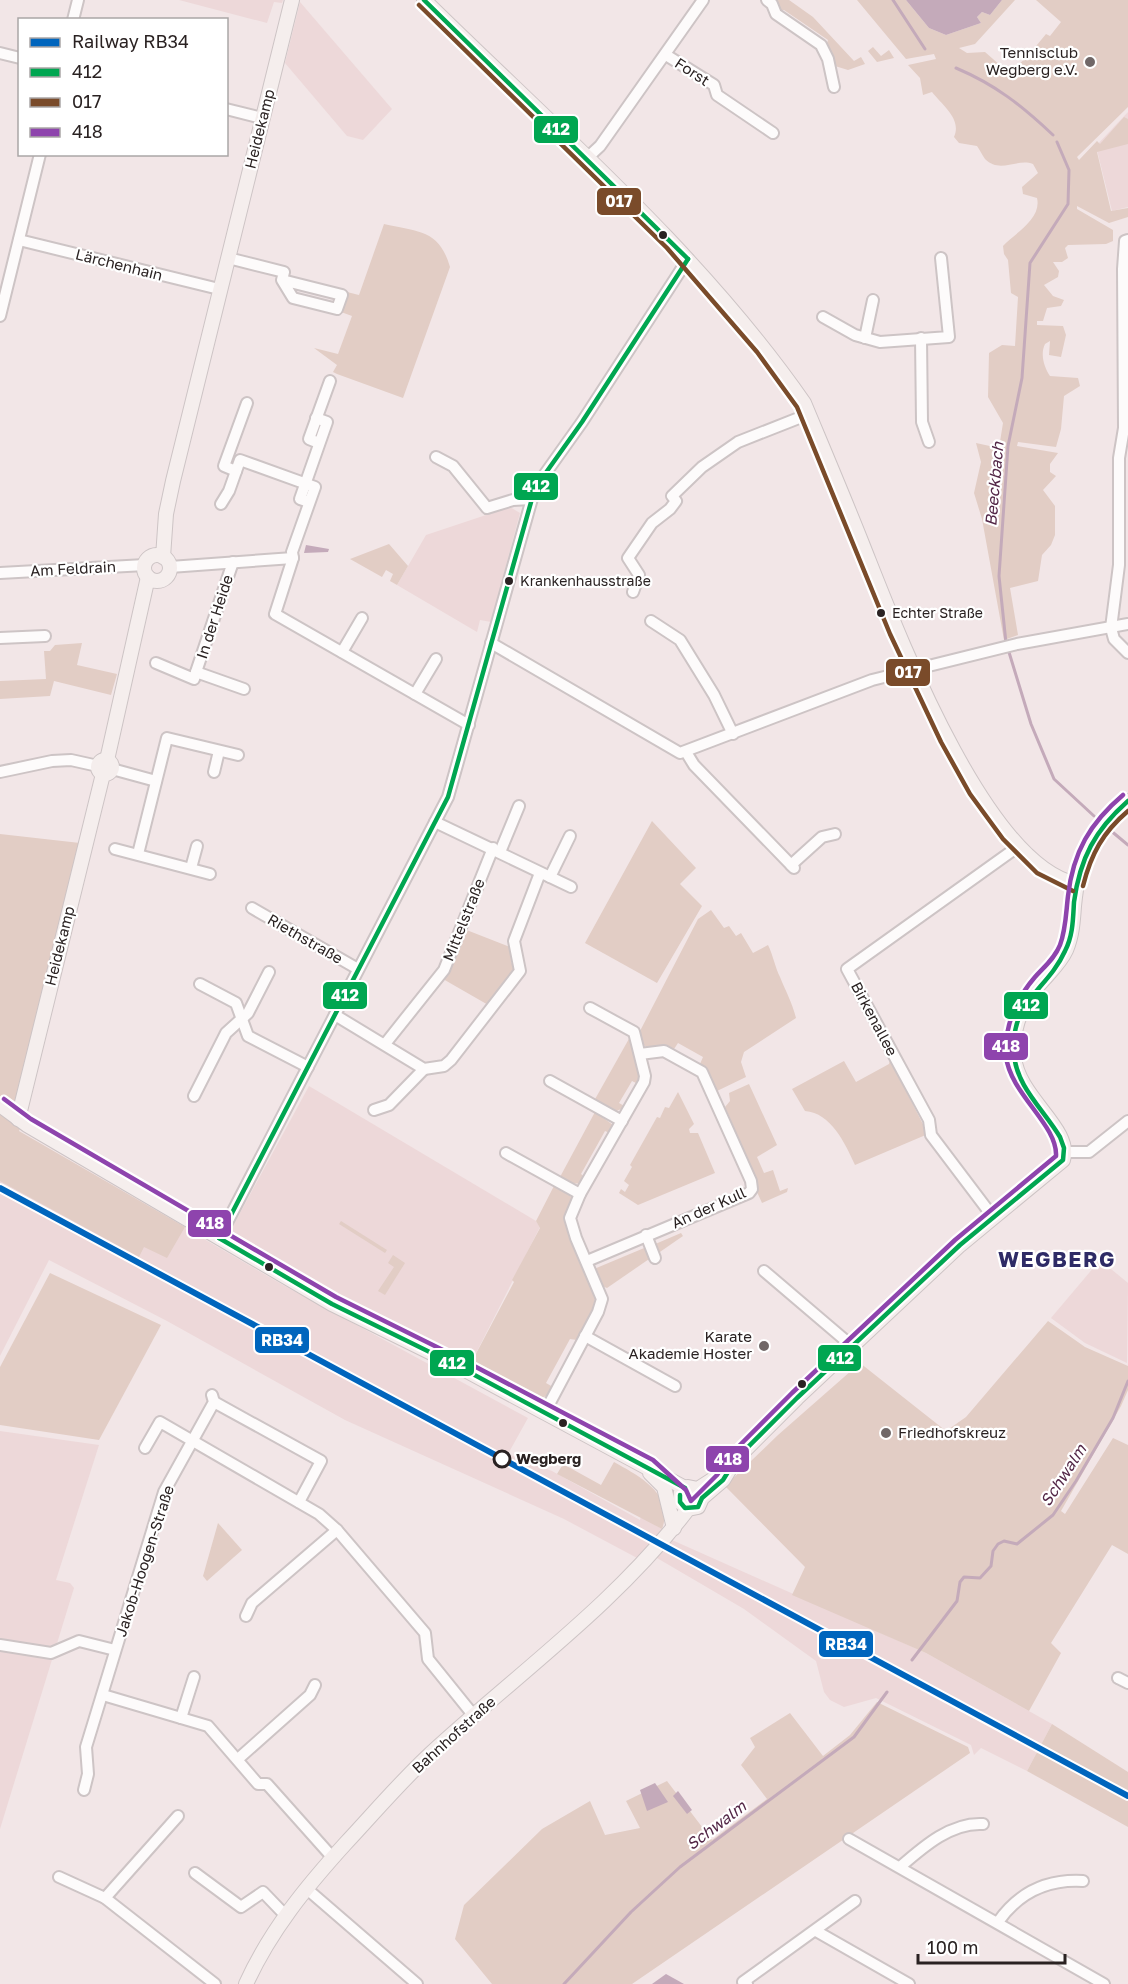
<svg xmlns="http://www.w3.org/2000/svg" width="1128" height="1984" font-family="'Golos Text',sans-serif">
<rect width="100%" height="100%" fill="#f2e6e7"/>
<g fill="#edd8d9">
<polygon points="179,0 283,0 282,3 274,2 267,23"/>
<polygon points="300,2 392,109 363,140 347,136 285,63"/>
<polygon points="1128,112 1128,207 1112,211 1096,146"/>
<polygon points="510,507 520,513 491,622 480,620 477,632 397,585 426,535"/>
<polygon points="309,1086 536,1221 540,1227 470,1365 335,1300 227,1237"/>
<polygon points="0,1134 35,1141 283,1285 528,1418 508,1454 552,1471 640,1520 641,1516 662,1529 660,1533 672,1540 926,1653 1052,1724 1027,1771 981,1748 974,1755 971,1745 876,1698 844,1707 830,1700 824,1692 816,1661 744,1609 645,1551 639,1559 564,1519 345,1420 167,1321 49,1260 0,1356"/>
<polygon points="1100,1260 1128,1283 1127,1363 1085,1343 1051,1318"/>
<polygon points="0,1431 99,1445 56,1580 70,1583 74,1588 0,1829"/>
</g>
<g fill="#e2cdc5">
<polygon points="774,0 789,0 813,17 854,61 861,57 865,64 848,70 835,66 826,46 828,40 784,10 780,11"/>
<path d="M857 0H906L929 28 946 35 981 23 977 17 982 12 990 15 1002 0H1015L975 44 959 48 967 53 985 52 1009 73 1027 57 1046 34 1050 36 1061 22 1036 0H1128V107L1077 157 1079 160 1097 141 1100 144 1124 117 1128 119V144L1097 152 1111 211 1128 208V217L1109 223 1077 206V209L1113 230V241L1106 244 1068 245 1065 248 1068 258 1062 262H1053L1059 271 1058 277 1044 285 1053 296 1064 300 1061 306 1047 308 1043 321H1037V325L1063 326 1066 335 1061 357 1049 355 1050 341 1045 344C1040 354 1044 367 1050 376L1078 378 1080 386 1064 396 1061 429 1056 447 1018 442 1017 446 1058 453 1050 464V472L1056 476 1043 490 1055 506V535L1051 545 1042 555 1038 581 1010 588 1018 635 1004 640 982 519 974 493 981 462 976 443 999 448 1003 423 988 397 989 353 1002 345 1015 346 1018 297 1011 293 1008 260 1004 254 1003 246C1015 233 1042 219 1037 198L1023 194 1022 187 1038 173 1033 164C1017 158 1000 174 985 159 982 155 980 150 977 146L959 143 954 137C962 119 943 106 932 92L923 95 920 78 908 65 936 59 934 54 906 59Z"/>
<polygon points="873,47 881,56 889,50 894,58 877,62 868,51"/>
<path d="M384 224C418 232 439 229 450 267L403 398 337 374 333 372 337 365 314 348 338 354 352 316 341 312 347 292 359 295Z"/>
<polygon points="389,544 408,566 397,585 390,581 393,574 386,570 382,577 350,559"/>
<polygon points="82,643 77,665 117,674 111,695 54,681 50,696 0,699 0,681 46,679 44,651 50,651 55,645"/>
<polygon points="652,821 696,868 680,884 702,906 657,983 585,943"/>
<polygon points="0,834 80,843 24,1119 19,1131 185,1227 167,1258 144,1247 139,1257 0,1181"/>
<path d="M711 910 724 928 729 926 736 936 741 933 753 953 768 945C773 955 775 967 780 977 786 992 792 1002 796 1018L744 1052 741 1062 746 1077 717 1091 705 1067 700 1064 703 1057 678 1043 674 1049 660 1046 649 1049 641 1043 640 1031 698 919Z"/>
<polygon points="464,929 510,947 511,962 516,970 490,1006 443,979"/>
<polygon points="630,1037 641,1075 638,1084 632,1081 619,1103 626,1107 614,1112 594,1101"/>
<path d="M890 1060 928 1134 855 1165C845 1143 831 1113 805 1111L792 1089 844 1061 856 1082 889 1064Z"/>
<polygon points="749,1084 777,1145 757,1157 764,1173 773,1170 780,1191 788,1188 787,1192 762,1203 757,1192 758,1183 725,1107 730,1101 729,1093"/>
<polygon points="678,1092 694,1124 689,1129 690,1133 698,1133 715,1173 638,1205 619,1193 621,1189 625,1192 629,1185 624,1181 632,1167 630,1165 657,1117 660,1118 665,1107 669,1108"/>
<path d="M595 1112 613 1125 612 1134 605 1131 581 1174 586 1178C580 1189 569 1181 560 1177Z"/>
<path d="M555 1184C573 1193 576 1199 566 1216L595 1298 594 1309 577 1340 570 1339 546 1383 553 1387 547 1396 534 1400 470 1365 514 1282 512 1280 540 1228 536 1221Z"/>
<polygon points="341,1221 387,1250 385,1253 339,1224"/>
<polygon points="681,1233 683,1236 657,1254 653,1245"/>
<polygon points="649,1246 652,1257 607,1288 602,1286 594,1269"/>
<polygon points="393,1255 405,1263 385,1295 378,1291 394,1267 388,1263"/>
<polygon points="50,1273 161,1325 99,1440 0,1425 0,1367"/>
<polygon points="1048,1321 1085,1347 1128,1366 1128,1390 1121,1406 1061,1511 1065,1514 1113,1438 1128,1445 1128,1554 1112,1545 1051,1643 1061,1653 1029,1711 926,1653 792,1595 805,1567 725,1486 778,1435 860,1363 946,1431 966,1417"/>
<path d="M614 1462C639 1476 675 1494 662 1529L557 1474 563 1464 601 1485Z"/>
<polygon points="218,1523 242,1550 207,1581 203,1576"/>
<polygon points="877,1702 968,1747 970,1753 632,1984 492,1984 455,1939 464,1905 542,1829 590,1801 605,1835 640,1828 626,1801 667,1781 712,1840 767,1799 741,1765 755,1747 750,1738 790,1713 823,1756 850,1735"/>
<polygon points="1052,1724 1128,1772 1128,1827 1027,1771"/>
</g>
<g fill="#c4aaba">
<polygon points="906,0 1002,0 990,15 982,12 977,17 981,23 946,35 929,28"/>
<polygon points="306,545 329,549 328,552 304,553"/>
<polygon points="655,1783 668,1802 647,1811 640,1790"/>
<polygon points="678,1791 692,1810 687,1814 673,1796"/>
<polygon points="666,1974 684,1984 652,1984"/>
</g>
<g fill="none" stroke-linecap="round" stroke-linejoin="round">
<g stroke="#c4aaba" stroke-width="3">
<polyline points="893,0 925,49"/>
<path d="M956 68C996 85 1021 105 1053 135"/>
<polyline points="1006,643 999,576 1008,446 1022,378 1030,263 1068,204 1069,170 1057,142"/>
<polyline points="1008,649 1031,724 1054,779 1094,816"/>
<polyline points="1110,830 1128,845"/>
<polyline points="912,1660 957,1601 960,1582 964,1577 980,1578 991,1566 993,1551 998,1544 1004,1541 1017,1544 1053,1515 1076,1481 1113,1418 1128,1381"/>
<polyline points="564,1984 631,1912 680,1867 854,1737 887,1692"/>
</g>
<defs>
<g id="street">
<polyline points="767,0 772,4 776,14 821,45 828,59 834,87"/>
<polyline points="73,20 78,0"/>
<polyline points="0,53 20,58"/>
<polyline points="666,55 714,85 717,95 773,133"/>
<polyline points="226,109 262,118"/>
<polyline points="586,159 600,146 703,0"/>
<polyline points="19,240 219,289"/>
<polyline points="1128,240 1125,241 1123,269 1124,428 1119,458 1119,565 1111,628 1114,639 1128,653"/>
<polyline points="228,258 284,272 282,280 293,298 337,309 342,295 282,280"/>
<polyline points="0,316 40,154"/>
<polyline points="823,317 855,335 880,342 949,337 941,258"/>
<polyline points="865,338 873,300"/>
<polyline points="921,338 922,422 929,442"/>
<polyline points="319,443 309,439 330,381"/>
<polyline points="436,457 453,466 487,508 513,500 531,499"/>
<polyline points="236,471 224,466 247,403"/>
<polyline points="309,502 300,499 327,422 316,418"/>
<polyline points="221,504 229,491 240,460 315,487 292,552 293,558 275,614 469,725"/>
<polyline points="170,567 293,558"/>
<polyline points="0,573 145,565"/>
<polyline points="633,592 639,575 628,558 652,523 670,509 676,501 672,496 702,467 738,442 809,414"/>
<polyline points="651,621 680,640 714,695 733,734"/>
<polyline points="0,638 45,636"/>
<polyline points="491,643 680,753 872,680 1017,644 1128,624"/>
<polyline points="342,652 362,618"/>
<polyline points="156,663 194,679 196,672 244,689"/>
<polyline points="196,672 233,562"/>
<polyline points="415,694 436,659"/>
<polyline points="686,752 694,765 794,868"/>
<polyline points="112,769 156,781"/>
<polyline points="0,772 52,761 71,760 98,766"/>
<polyline points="214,772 219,751"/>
<polyline points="435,822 571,887"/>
<polyline points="115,849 210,874"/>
<polyline points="500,852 519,806"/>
<polyline points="138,854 167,738 238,755"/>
<polyline points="791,865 822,837 835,834"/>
<polyline points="191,868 197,846"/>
<polyline points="550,877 570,836"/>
<polyline points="252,908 358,969"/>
<polyline points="200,984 236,1003 248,1036 308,1067"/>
<polyline points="335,1015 424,1069 444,1066 451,1060 520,971 514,941 540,873"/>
<polyline points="385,1044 444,970 493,848"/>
<polyline points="550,1081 622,1121"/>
<polyline points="194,1096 226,1033 248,1013 269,972"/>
<polyline points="374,1110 389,1105 424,1069"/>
<polyline points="1066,1152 1089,1152 1128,1121"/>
<polyline points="506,1153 580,1194"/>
<polyline points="993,1217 931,1135 929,1120 847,969 1019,846"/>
<polyline points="646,1235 655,1258"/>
<polyline points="219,1238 448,797 535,488 582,422 688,259"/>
<polyline points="587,1261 749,1193 752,1189 751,1181 702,1072 664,1051 640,1054"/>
<polyline points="764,1271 852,1346"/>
<polyline points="585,1336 675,1386"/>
<polyline points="214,1402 321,1461 299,1502"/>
<polyline points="545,1412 598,1312 602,1299 576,1238 570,1218 580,1194 644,1082 645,1076 634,1032 590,1008"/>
<polyline points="145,1448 160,1422 319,1514 337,1530 425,1633 428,1659 474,1716"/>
<polyline points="246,1616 252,1603 337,1530"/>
<polyline points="0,1645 51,1653 79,1641 115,1650"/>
<polyline points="1118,1678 1128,1683"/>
<polyline points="103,1695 208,1726 258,1784 267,1784 333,1858"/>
<polyline points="181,1718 194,1677"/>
<polyline points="238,1759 310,1695 315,1685"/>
<polyline points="84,1790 88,1774 86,1747 164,1492 214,1402 212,1395"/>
<polyline points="849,1839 1104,1984"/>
<path d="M900 1867C923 1847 951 1822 983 1824"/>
<polyline points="195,1873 241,1907 263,1892 286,1916"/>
<polyline points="59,1877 105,1898 215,1984"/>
<polyline points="307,1889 417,1984"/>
<polyline points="105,1898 178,1816"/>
<path d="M998 1922C1019 1892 1047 1879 1083 1881"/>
<polyline points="816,1931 909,1984"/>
<polyline points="747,1984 743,1982 855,1901"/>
</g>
<g id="secondary">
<path d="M424 0C555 129 699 252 804 403 824 451 844 498 863 546 896 629 984 864 1076 884"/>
<circle cx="157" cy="568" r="13"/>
<polyline points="163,557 166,514 173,481 292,0"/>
<circle cx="105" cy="767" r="7"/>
<polyline points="107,760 148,577"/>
<polyline points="0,1105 27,1125 332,1304 454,1364 685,1488"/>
<polyline points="18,1119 103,774"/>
<polyline points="650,1473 664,1487 674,1528"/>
<polyline points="688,1509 680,1502 681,1492 688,1487 698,1489 712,1480"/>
<path d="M246 1984C270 1931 306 1887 345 1844 376 1811 405 1776 439 1746 524 1669 618 1601 688 1509L698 1507 702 1498 723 1480 736 1459 797 1398 960 1245 1063 1160C1073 1129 1018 1098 1014 1057 1011 1026 1023 1001 1044 979 1052 970 1061 961 1066 950 1072 936 1073 921 1074 906 1079 856 1088 833 1128 801"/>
</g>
</defs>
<use href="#street" stroke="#cdc4c5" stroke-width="14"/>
<use href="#secondary" stroke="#cdc4c5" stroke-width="16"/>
<use href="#street" stroke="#fdfbfb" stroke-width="10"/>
<use href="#secondary" stroke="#f5eeed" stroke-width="14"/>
<defs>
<g id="bus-1">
<polyline points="424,0 688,259"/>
<polyline points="219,1238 448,797 535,488 582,422 688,259"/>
<polyline points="219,1238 332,1304 454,1364 685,1488"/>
<path d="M680 1495V1502L685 1508 698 1507 702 1498 723 1480 736 1459 797 1398 960 1245 1063 1160 1064 1148 1060 1137C1044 1110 1016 1086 1014 1054 1010 1000 1047 991 1065 951 1073 936 1073 919 1074 902 1080 858 1095 830 1128 801"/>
</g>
<g id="bus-2">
<polyline points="419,5 667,248 757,352 797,407 890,634 941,742 970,794 1003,839 1037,873 1073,891"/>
<path d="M1083 886C1091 854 1103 832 1128 811"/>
</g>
<path id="bus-3" d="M4 1099 31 1119 336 1297 457 1357 653 1460 686 1490 691 1501 717 1475 731 1454 792 1393 955 1240 1056 1156C1058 1125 1010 1094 1006 1056 1004 1027 1016 999 1035 977 1044 967 1055 958 1060 945 1066 929 1066 912 1068 896 1073 852 1090 823 1123 795"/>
</defs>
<use href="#bus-1" stroke="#fff" stroke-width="9"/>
<use href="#bus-2" stroke="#fff" stroke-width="9"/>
<use href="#bus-3" stroke="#fff" stroke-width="9"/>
<use href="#bus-1" stroke="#00a651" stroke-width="4.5"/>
<use href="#bus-2" stroke="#7a4b2a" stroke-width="4.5"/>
<use href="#bus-3" stroke="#8e44ad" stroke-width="4.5"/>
<defs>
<polyline id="rail-1" points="0,1188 1128,1796"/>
</defs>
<use href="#rail-1" stroke="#fff" stroke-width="10"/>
<use href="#rail-1" stroke="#0065bd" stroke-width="6"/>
</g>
<g fill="#706767" stroke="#fff" stroke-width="2">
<circle cx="1090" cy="62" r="6"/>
<circle cx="764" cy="1346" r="6"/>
<circle cx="886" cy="1433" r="6"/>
</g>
<g fill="#2a2222" stroke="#fff" stroke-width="2">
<circle cx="663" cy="235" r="5"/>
<circle cx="509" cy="581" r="5"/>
<circle cx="881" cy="613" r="5"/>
<circle cx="269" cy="1267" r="5"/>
<circle cx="802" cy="1384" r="5"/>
<circle cx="563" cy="1423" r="5"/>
</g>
<circle fill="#fff" stroke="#2a2222" stroke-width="3" cx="502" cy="1459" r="8"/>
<g text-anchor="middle" stroke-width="4.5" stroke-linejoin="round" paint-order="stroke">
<g font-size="14" fill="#2a2222" stroke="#fff" text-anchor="start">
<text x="520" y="586">Krankenhausstraße</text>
<text x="892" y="618">Echter Straße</text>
</g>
<g font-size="15" fill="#2a2222" stroke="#fff" text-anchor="end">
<text x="1078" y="58">Tennisclub<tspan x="1078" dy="17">Wegberg e.V.</tspan></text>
<text x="752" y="1342">Karate<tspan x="752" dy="17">Akademie Hoster</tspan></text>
<text x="898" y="1438" text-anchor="start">Friedhofskreuz</text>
</g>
<g font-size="15" fill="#2a2222" stroke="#fff">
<text transform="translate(692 72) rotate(33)" y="5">Forst</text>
<text transform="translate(260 129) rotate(-76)" y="5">Heidekamp</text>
<text transform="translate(119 265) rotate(14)" y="5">Lärchenhain</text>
<text transform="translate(73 569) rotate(-3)" y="5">Am Feldrain</text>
<text transform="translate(215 617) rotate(-72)" y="5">In der Heide</text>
<text transform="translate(464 920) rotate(-68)" y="5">Mittelstraße</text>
<text transform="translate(305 939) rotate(30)" y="5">Riethstraße</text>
<text transform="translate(60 946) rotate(-76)" y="5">Heidekamp</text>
<text transform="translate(874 1019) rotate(62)" y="5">Birkenallee</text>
<text transform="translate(709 1208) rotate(-24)" y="5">An der Kull</text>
<text transform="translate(145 1561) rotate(-72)" y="5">Jakob-Hoogen-Straße</text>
<text transform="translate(454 1735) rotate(-42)" y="5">Bahnhofstraße</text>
</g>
<g font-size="15" font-weight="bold" fill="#2a2222" stroke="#fff" text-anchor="start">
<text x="516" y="1464">Wegberg</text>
</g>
<g font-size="16" font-style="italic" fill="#532747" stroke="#fff">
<text transform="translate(994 484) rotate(-85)" y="6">Beeckbach</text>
<text transform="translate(1063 1475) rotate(-57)" y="6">Schwalm</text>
<text transform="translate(716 1825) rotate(-37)" y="6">Schwalm</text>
</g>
<g font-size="21" font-weight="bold" letter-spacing="1.5" fill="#2e2b66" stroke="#fff">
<text x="1057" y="1267">WEGBERG</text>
</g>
</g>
<g stroke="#fff" stroke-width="2">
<rect x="533" y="115" width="46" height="29" rx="6" fill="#00a651"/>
<rect x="596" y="187" width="46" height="29" rx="6" fill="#7a4b2a"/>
<rect x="513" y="472" width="46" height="29" rx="6" fill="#00a651"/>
<rect x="885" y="658" width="46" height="29" rx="6" fill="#7a4b2a"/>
<rect x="322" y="981" width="46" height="29" rx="6" fill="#00a651"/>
<rect x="1003" y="991" width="46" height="29" rx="6" fill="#00a651"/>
<rect x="983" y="1032" width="46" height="29" rx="6" fill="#8e44ad"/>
<rect x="187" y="1209" width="45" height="29" rx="6" fill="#8e44ad"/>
<rect x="254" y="1326" width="56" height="28" rx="6" fill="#0065bd"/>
<rect x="817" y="1344" width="45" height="28" rx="6" fill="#00a651"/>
<rect x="429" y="1349" width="46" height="28" rx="6" fill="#00a651"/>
<rect x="705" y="1445" width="45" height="28" rx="6" fill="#8e44ad"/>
<rect x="818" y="1630" width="56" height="28" rx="6" fill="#0065bd"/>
</g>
<g font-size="16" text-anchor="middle" font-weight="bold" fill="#fff">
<text x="556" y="135">412</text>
<text x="619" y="207">017</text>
<text x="536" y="492">412</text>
<text x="908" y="678">017</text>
<text x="345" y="1001">412</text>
<text x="1026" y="1011">412</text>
<text x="1006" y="1052">418</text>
<text x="210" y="1229">418</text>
<text x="282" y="1346">RB34</text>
<text x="840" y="1364">412</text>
<text x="452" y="1369">412</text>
<text x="728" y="1465">418</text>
<text x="846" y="1650">RB34</text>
</g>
<rect x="18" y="18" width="210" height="138" fill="#ffffff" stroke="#aaa7a7" stroke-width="1.5"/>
<rect x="30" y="38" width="30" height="9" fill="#0065bd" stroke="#aaa7a7" stroke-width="1.5"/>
<text x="72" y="48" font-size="18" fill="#2a2222">Railway RB34</text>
<rect x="30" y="68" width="30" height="9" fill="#00a651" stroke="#aaa7a7" stroke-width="1.5"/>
<text x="72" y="78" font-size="18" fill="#2a2222">412</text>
<rect x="30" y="98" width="30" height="9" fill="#7a4b2a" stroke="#aaa7a7" stroke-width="1.5"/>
<text x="72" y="108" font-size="18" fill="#2a2222">017</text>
<rect x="30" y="128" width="30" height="9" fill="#8e44ad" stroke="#aaa7a7" stroke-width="1.5"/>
<text x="72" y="138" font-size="18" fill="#2a2222">418</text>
<path d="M918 1954v9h147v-9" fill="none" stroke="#2a2222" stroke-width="3"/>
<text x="927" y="1954" font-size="18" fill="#2a2222" stroke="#ffffff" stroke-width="4.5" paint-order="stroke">100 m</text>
</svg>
